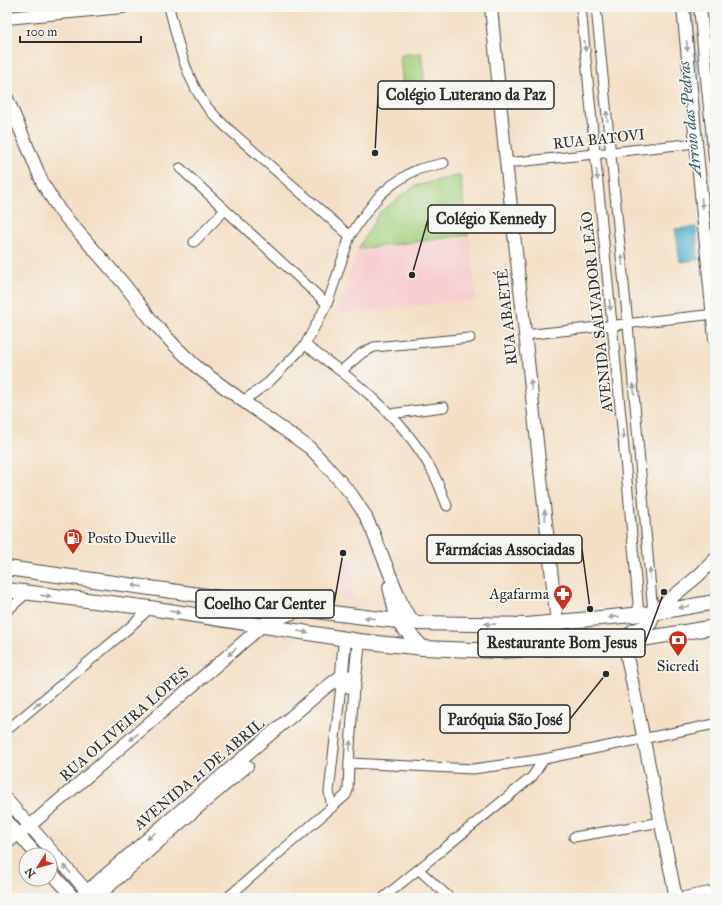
<svg xmlns="http://www.w3.org/2000/svg" width="722" height="905" font-family="'IM FELL Great Primer',serif">
<rect width="100%" height="100%" fill="#f6f6f2"/>
<filter id="ink" filterUnits="userSpaceOnUse"><feTurbulence type="fractalNoise" baseFrequency=".025" numOctaves="2"/><feDisplacementMap in="SourceGraphic" scale="8" xChannelSelector="R" yChannelSelector="G"/><feConvolveMatrix kernelMatrix="1 2 1 2 8 2 1 2 1" color-interpolation-filters="sRGB"/></filter>
<filter id="wash" filterUnits="userSpaceOnUse"><feTurbulence type="fractalNoise" baseFrequency=".012" numOctaves="4" result="noise"/><feDisplacementMap in="SourceGraphic" scale="16" xChannelSelector="R" yChannelSelector="G"/><feGaussianBlur stdDeviation="0.9" result="paint"/><feColorMatrix in="noise" values="0 0 0 0 0 0 0 0 0 0 0 0 0 0 0 0 0 1.4 0 .05"/><feComposite in="paint" operator="in"/></filter>
<g filter="url(#wash)">
<rect width="100%" height="100%" fill="#f4dfc5"/>
<g fill="#f7cfd0">
<polygon points="470,237 476,300 341,314 340,304 358,249"/>
<polygon points="355,559 353,601 340,599 342,562"/>
</g>
<g fill="#a4d17e" stroke="#687e54">
<polygon points="7,7 80,7 7,14"/>
<polygon points="421,53 425,85 403,87 400,55"/>
<polygon points="460,175 468,235 358,249 379,213 415,186"/>
</g>
<polygon fill="#47abc6" stroke="#396b78" points="696,227 698,260 680,262 675,229"/>
<g fill="none" stroke-linecap="round" stroke-linejoin="round">
<polyline stroke="#47abc6" stroke-width="2.5" points="690,7 715,253"/>
</g>
</g>
<g filter="url(#ink)">
<g fill="none" stroke-linecap="round" stroke-linejoin="round">
<defs>
<g id="street">
<path d="M169 7C178 42 185 77 207 107 212 113 218 119 224 125L350 236"/>
<path d="M581 7C600 210 622 412 639 615"/>
<polyline points="596,7 628,324 653,613"/>
<polyline points="703,43 715,42"/>
<polyline points="506,163 595,154 696,143"/>
<polyline points="180,168 327,304"/>
<polyline points="194,242 225,210"/>
<polyline points="525,335 715,314"/>
<path d="M305 345C353 379 402 416 431 469 438 481 442 493 447 506"/>
<polyline points="341,371 362,353 374,347 470,338"/>
<polyline points="243,401 268,383 279,372 305,345 327,304 332,290 350,236 362,218 379,196 393,184 410,173 419,169 444,163"/>
<polyline points="389,414 444,407"/>
<polyline points="7,611 27,593"/>
<polyline points="7,730 129,628 150,608"/>
<polyline points="349,763 473,769 544,759 715,724"/>
<polyline points="332,807 329,792 341,686"/>
<polyline points="574,837 661,822"/>
<polyline points="7,845 19,835"/>
<polyline points="419,870 450,898"/>
<polyline points="227,898 346,795 348,790 349,763 354,687"/>
<polyline points="383,898 532,777 544,759"/>
</g>
<g id="secondary">
<polyline points="491,7 505,152 557,623"/>
<polyline points="683,7 715,339"/>
<polyline points="700,7 715,159"/>
<polyline points="7,18 123,7"/>
<polyline points="7,98 43,184 60,211 124,284 153,322 175,346 198,368 243,401 310,448 325,464 352,495 365,515 372,530 404,609 414,622"/>
<polyline points="389,587 397,621"/>
<polyline points="653,613 698,576 715,559"/>
<polyline points="624,642 676,898"/>
<polyline points="341,684 345,639"/>
<polyline points="341,686 354,687 359,641"/>
<polyline points="7,800 92,897"/>
<polyline points="7,821 37,855"/>
<polyline points="19,835 262,626"/>
<polyline points="50,871 74,898"/>
<polyline points="79,898 175,815 324,689 341,676 355,677"/>
<polyline points="96,898 181,822 247,766"/>
<polyline points="684,898 715,892"/>
</g>
<g id="primary">
<polyline points="7,568 300,609 397,621 419,623 527,625 653,613 715,602"/>
<polyline points="7,590 150,608 359,641 423,648 499,651 579,647 624,642 715,627"/>
<polyline points="397,621 423,648"/>
<polyline points="262,626 271,620 298,610"/>
<polyline points="626,638 634,631 643,628 650,623 653,613"/>
<path d="M523 643C538 642 544 639 556 630L557 627V623"/>
</g>
</defs>
<use href="#street" stroke="#494642" stroke-width="11"/>
<use href="#secondary" stroke="#494642" stroke-width="14"/>
<use href="#primary" stroke="#494642" stroke-width="16"/>
<use href="#street" stroke="#fff" stroke-width="9"/>
<use href="#secondary" stroke="#fff" stroke-width="12"/>
<use href="#primary" stroke="#fff" stroke-width="14"/>
</g>
<defs><path id="oneway-solid" d="M-6-.8H1V-3.2L6.5 0L1 3.2V.8H-6Z"/></defs>
<g fill="#a0a0a0">
<use href="#oneway-solid" transform="translate(585 46) rotate(85)"/>
<use href="#oneway-solid" transform="translate(687 46) rotate(85)"/>
<use href="#oneway-solid" transform="translate(607 116) rotate(-96)"/>
<use href="#oneway-solid" transform="translate(597 175) rotate(84)"/>
<use href="#oneway-solid" transform="translate(702 203) rotate(84)"/>
<use href="#oneway-solid" transform="translate(622 260) rotate(-96)"/>
<use href="#oneway-solid" transform="translate(610 305) rotate(84)"/>
<use href="#oneway-solid" transform="translate(531 385) rotate(-96)"/>
<use href="#oneway-solid" transform="translate(634 389) rotate(-95)"/>
<use href="#oneway-solid" transform="translate(623 434) rotate(84)"/>
<use href="#oneway-solid" transform="translate(545 515) rotate(-96)"/>
<use href="#oneway-solid" transform="translate(650 574) rotate(-95)"/>
<use href="#oneway-solid" transform="translate(137 586) rotate(-172)"/>
<use href="#oneway-solid" transform="translate(46 596) rotate(7)"/>
<use href="#oneway-solid" transform="translate(684 607) rotate(169)"/>
<use href="#oneway-solid" transform="translate(175 612) rotate(9)"/>
<use href="#oneway-solid" transform="translate(614 617) rotate(174)"/>
<use href="#oneway-solid" transform="translate(370 618) rotate(-173)"/>
<use href="#oneway-solid" transform="translate(490 624) rotate(-179)"/>
<use href="#oneway-solid" transform="translate(303 632) rotate(9)"/>
<use href="#oneway-solid" transform="translate(232 652) rotate(139)"/>
<use href="#oneway-solid" transform="translate(37 705) rotate(-40)"/>
<use href="#oneway-solid" transform="translate(134 737) rotate(139)"/>
<use href="#oneway-solid" transform="translate(350 746) rotate(-86)"/>
<use href="#oneway-solid" transform="translate(151 836) rotate(139)"/>
<use href="#oneway-solid" transform="translate(67 869) rotate(-131)"/>
</g>
</g>
<defs>
<symbol id="fuel-pin" viewBox="-11 -11 22 30"><path d="M0 17L-7.5 6A9.5 9.5 0 1 1 7.5 6Z" fill="#c8321e" stroke="#f6f6f2"/><path d="M-5.5-6h7V0h2V4h1.3V-2.5L3-4.5l.8-.8L6-3V5H2.5V1h-1V6h-7ZM-4.2-4.7v3.2H.2V-4.7Z" fill="#fff"/></symbol>
<symbol id="pharmacy-pin" viewBox="-11 -11 22 30"><path d="M0 17L-7.5 6A9.5 9.5 0 1 1 7.5 6Z" fill="#c8321e" stroke="#f6f6f2"/><path d="M-2-6h4v4h4v4h-4v4h-4v-4h-4v-4h4Z" fill="#fff"/></symbol>
<symbol id="bank-pin" viewBox="-11 -11 22 30"><path d="M0 17L-7.5 6A9.5 9.5 0 1 1 7.5 6Z" fill="#c8321e" stroke="#f6f6f2"/><path d="M-6-4H6V4H-6ZM0-2.3a2.3 2.3 0 1 0 0 4.6a2.3 2.3 0 1 0 0-4.6Z" fill="#fff"/></symbol>
</defs>
<g fill-rule="evenodd">
<use href="#fuel-pin" x="62" y="527" width="22" height="30"/>
<use href="#pharmacy-pin" x="552" y="583" width="22" height="30"/>
<use href="#bank-pin" x="667" y="629" width="22" height="30"/>
</g>
<g text-anchor="middle" stroke-width="3.5" stroke-linejoin="round" paint-order="stroke">
<g font-size="15" fill="#2b2b2b" stroke="#f6f6f2">
<text transform="translate(599 139) rotate(-6)" y="5">RUA BATOVI</text>
<text transform="translate(597 312) rotate(-96)" y="5">AVENIDA SALVADOR LEÃO</text>
<text transform="translate(507 317) rotate(-96)" y="5">RUA ABAETÉ</text>
<text transform="translate(124 724) rotate(-41)" y="5">RUA OLIVEIRA LOPES</text>
<text transform="translate(199 774) rotate(-40)" y="5">AVENIDA 21 DE ABRIL</text>
</g>
<g font-size="15" fill="#2b2b2b" stroke="#f6f6f2" text-anchor="start">
<text x="87" y="543">Posto Dueville</text>
<text x="549" y="599" text-anchor="end">Agafarma</text>
<text x="678" y="671" text-anchor="middle">Sicredi</text>
</g>
<g font-size="16" font-style="italic" fill="#365e69" stroke="#f6f6f2">
<text transform="translate(689 119) rotate(-96)" y="6">Arroio das Pedras</text>
</g>
</g>
<path fill="none" stroke="#2b2b2b" stroke-width="1.5" d="M375 153L378 95M412 275L428 219M590 609L582 549M343 553L334 604M664 592L645 643M606 674L570 719"/>
<g fill="#2b2b2b" stroke="#f6f6f2" stroke-width="1.5">
<circle cx="375" cy="153" r="4"/>
<circle cx="412" cy="275" r="4"/>
<circle cx="590" cy="609" r="4"/>
<circle cx="343" cy="553" r="4"/>
<circle cx="664" cy="592" r="4"/>
<circle cx="606" cy="674" r="4"/>
</g>
<g fill="#f6f6f2" stroke="#2b2b2b" stroke-width="1.5">
<rect x="378" y="81" width="176" height="28" rx="4"/>
<rect x="428" y="205" width="127" height="28" rx="4"/>
<rect x="427" y="535" width="155" height="28" rx="4"/>
<rect x="196" y="590" width="138" height="28" rx="4"/>
<rect x="478" y="629" width="167" height="28" rx="4"/>
<rect x="440" y="705" width="130" height="28" rx="4"/>
</g>
<g font-size="16" text-anchor="middle" font-weight="bold" fill="#2b2b2b">
<text x="466" y="100">Colégio Luterano da Paz</text>
<text x="491" y="224">Colégio Kennedy</text>
<text x="505" y="555">Farmácias Associadas</text>
<text x="265" y="609">Coelho Car Center</text>
<text x="562" y="648">Restaurante Bom Jesus</text>
<text x="505" y="725">Paróquia São José</text>
</g>
<rect width="722" height="905" fill="none" stroke="#f6f6f2" stroke-width="24"/>
<g transform="translate(38 867) rotate(233)"><circle r="19" fill="#f6f6f2" stroke="#a5a5a2"/>
<path d="M0-3L7 15L0 10L-7 15Z" fill="#c8321e"/>
<text y="-6" font-size="11" font-weight="bold" text-anchor="middle" fill="#2b2b2b">N</text>
</g>
<path d="M20 36v6h121v-6" fill="none" stroke="#2b2b2b" stroke-width="2"/>
<text x="26" y="36" font-size="12" fill="#2b2b2b" stroke="#f6f6f2" stroke-width="3" paint-order="stroke">100 m</text>
</svg>
